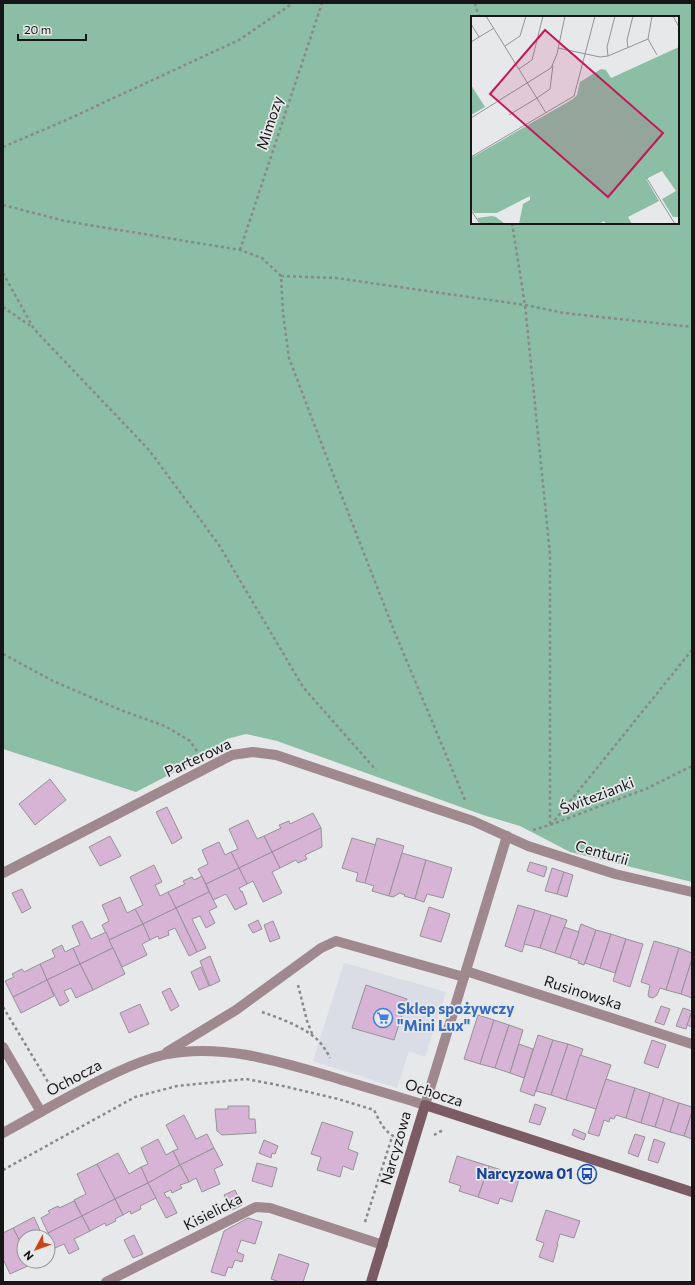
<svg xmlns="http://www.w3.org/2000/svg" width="695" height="1285" font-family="Commissioner,sans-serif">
<rect width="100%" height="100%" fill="#e7e8ea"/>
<polygon fill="#dadce6" points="344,963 446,992 425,1057 409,1051 397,1088 313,1061"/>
<path fill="#8cbea6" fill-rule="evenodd" d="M3 3H692V882L570 852 520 826 483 815 277 741 246 734 227 739 192 763 136 792 3 749ZM472 17H678V223H472Z"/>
<g fill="#d7b3d6" stroke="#959395">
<polygon points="50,779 66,800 35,825 19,804"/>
<polygon points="167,807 182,838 172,844 156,812"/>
<polygon points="313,813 321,828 272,852 264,836 281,828 279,825 289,821 290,824"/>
<polygon points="248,820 257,839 264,836 272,852 239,868 231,852 238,849 229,829"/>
<polygon points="321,828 322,847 305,855 307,859 298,863 296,860 280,868 272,852"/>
<polygon points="110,836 121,856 100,866 89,847"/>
<polygon points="352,838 376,845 365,883 356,881 358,873 342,868"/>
<polygon points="377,838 404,846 389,896 372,891 374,886 365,883"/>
<polygon points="219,842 225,855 231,852 239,868 206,884 198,869 208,864 202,850"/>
<polygon points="272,852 280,868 272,872 282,893 263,902 253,881 247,884 239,868"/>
<polygon points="402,853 426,860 415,899 404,896 405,895 400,893 393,897 389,896"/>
<polygon points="426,860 452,868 443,898 427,894 424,902 415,899"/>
<polygon points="530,862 547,867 544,877 527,871"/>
<polygon points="154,865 162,882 155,885 160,896 168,892 176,908 143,924 135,909 143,905 130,877"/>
<polygon points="239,868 247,884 239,888 241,892 242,891 247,904 235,910 226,894 213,900 206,884"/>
<polygon points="552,868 564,872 557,894 545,891"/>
<polygon points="564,872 573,875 567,897 557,894"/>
<polygon points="202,876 209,892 176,908 168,892 185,884 183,881 192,877 194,880"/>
<polygon points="22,889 31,908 22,913 12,893"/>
<polygon points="209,892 217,907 209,911 215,923 206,928 200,916 192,919 206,948 197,952 176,908"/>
<polygon points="120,897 127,913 135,909 143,924 109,940 102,925 109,921 102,905"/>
<polygon points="518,905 535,910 522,952 505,946"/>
<polygon points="429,907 450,914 441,942 420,936"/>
<polygon points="176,908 197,952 189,956 175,928 168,931 169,935 159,939 158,936 150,940 143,924"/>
<polygon points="535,910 551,915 540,948 524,944"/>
<polygon points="551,915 567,920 555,953 540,948"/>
<polygon points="258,920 262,929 253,933 248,925"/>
<polygon points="82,921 91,939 106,932 113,948 80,964 73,948 80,945 72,926"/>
<polygon points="273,921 280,938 270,942 264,925"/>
<polygon points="143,924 150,940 142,944 147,955 122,967 109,940"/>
<polygon points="581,924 596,930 584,965 578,963 579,961 570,958"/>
<polygon points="564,927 579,932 570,958 555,953"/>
<polygon points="596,930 611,934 600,968 585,963"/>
<polygon points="611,934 626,939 615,973 600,968"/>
<polygon points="626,939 643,944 630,987 613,981"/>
<polygon points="654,941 679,948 666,990 660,988 657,995 653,998 649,997 648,995 650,985 641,982"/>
<polygon points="62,945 65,952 73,948 80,964 47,980 40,964 55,957 52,950"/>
<polygon points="113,948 125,974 93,990 80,964"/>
<polygon points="679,948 692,953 692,959 681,994 666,990"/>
<polygon points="210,956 220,981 210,986 200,961"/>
<polygon points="692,959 692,998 681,994"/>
<polygon points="40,964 47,980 13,997 5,981 14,977 12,974 22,969 24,972"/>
<polygon points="80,964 93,990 76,998 71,988 64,991 69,1001 60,1006 47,980"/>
<polygon points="201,967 209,986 199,990 191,972"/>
<polygon points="47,980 54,996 21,1013 13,997"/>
<polygon points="366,985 407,999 394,1040 352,1028"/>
<polygon points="170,988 179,1006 171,1011 162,992"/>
<polygon points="140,1004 149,1024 129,1033 120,1013"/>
<polygon points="661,1006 670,1009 664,1025 655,1022"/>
<polygon points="683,1008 692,1011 686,1029 676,1026"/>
<polygon points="692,1011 692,1027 687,1025"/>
<polygon points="478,1015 494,1020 480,1064 464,1059"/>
<polygon points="494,1020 509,1025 495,1068 480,1064"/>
<polygon points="509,1025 523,1030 510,1073 495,1068"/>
<polygon points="538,1035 553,1040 534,1096 520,1091"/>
<polygon points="553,1040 568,1044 551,1095 536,1091"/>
<polygon points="652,1040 666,1045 658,1068 644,1063"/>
<polygon points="519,1044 533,1049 524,1078 510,1073"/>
<polygon points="568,1044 583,1049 566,1100 551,1095"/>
<polygon points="580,1055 611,1065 596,1109 566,1100"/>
<polygon points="606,1079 635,1088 626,1118 616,1115 614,1119 610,1118 609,1122 604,1120 599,1136 598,1136 588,1133"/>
<polygon points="635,1088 650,1093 641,1123 626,1118"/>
<polygon points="650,1093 664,1098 655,1127 641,1123"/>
<polygon points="664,1098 679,1103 670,1132 655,1127"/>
<polygon points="679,1103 692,1107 692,1112 684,1136 670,1132"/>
<polygon points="535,1104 546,1108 540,1125 529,1122"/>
<polygon points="228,1106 249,1106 249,1119 255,1119 256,1133 222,1135 217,1131 215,1109 228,1109"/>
<polygon points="692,1112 692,1139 684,1136"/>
<polygon points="184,1115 196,1139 207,1134 214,1148 180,1165 173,1151 178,1149 166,1125"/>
<polygon points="322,1122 353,1132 348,1149 358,1153 353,1170 343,1166 340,1177 317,1170 321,1157 311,1154"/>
<polygon points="574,1129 586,1134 584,1140 572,1135"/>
<polygon points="635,1134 645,1137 638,1157 628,1153"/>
<polygon points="158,1139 166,1155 173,1151 180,1165 148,1183 141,1167 148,1164 141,1148"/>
<polygon points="654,1139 665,1143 658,1163 648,1160"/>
<polygon points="264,1140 278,1146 275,1154 272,1153 271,1158 259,1153"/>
<polygon points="214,1148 223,1165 214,1169 220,1184 202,1192 196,1178 189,1182 180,1165"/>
<polygon points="118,1153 129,1174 141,1167 148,1183 115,1199 97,1164"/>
<polygon points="457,1156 489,1166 478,1197 459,1191 461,1186 449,1182"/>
<polygon points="257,1163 277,1168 272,1187 252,1181"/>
<polygon points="97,1164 115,1199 82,1216 74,1200 86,1194 77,1174"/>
<polygon points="180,1165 189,1182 180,1185 182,1188 172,1193 171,1190 164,1193 167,1198 169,1197 177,1213 166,1218 148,1183"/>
<polygon points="489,1166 520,1176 512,1202 500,1198 498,1204 478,1197"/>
<polygon points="148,1183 156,1198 140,1206 141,1209 131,1214 130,1211 123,1215 115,1199"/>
<polygon points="235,1190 242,1205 232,1210 224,1195"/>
<polygon points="115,1199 123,1215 115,1219 116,1221 106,1226 105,1223 90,1231 82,1216"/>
<polygon points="74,1201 82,1216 48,1233 41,1218 50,1213 48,1211 58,1206 59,1208"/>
<polygon points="546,1210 580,1221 574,1238 560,1234 557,1244 558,1244 553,1262 539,1257 544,1243 536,1240"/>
<polygon points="82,1216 90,1231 74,1239 79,1249 69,1254 64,1244 55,1248 48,1233"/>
<polygon points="34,1217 43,1237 24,1237 24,1249 13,1228"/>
<polygon points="248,1218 262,1222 255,1244 241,1240 237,1252 244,1255 242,1262 235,1260 232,1268 228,1267 225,1276 211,1272 224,1231"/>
<polygon points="13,1228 24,1249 24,1261 30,1261 32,1264 10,1274 3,1259 3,1233"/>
<polygon points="134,1235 143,1254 133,1258 124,1240"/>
<polygon points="279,1254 309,1264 303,1282 280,1282 271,1279"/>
</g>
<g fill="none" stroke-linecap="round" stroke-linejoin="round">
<g stroke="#88898a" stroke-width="2.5" stroke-dasharray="3 3" stroke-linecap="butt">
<polyline points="475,3 479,17"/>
<polyline points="3,147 64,121 239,40 293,3"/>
<polyline points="3,205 65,221 240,250 262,258 281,276 283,313 289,358 330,466 395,633 465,800"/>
<polyline points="512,223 525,305 550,554 550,825"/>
<polyline points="240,250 322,3"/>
<polyline points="3,273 34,329 149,450 219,545 303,687 376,770"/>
<polyline points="281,276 336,278 525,305 564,313 692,327"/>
<polyline points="3,307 32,327"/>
<polyline points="3,654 53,681 123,711 165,726 190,741 199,754"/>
<polyline points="551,825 692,650"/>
<polyline points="533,830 550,825 648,788 692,766"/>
<polyline points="298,985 307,1021 313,1036"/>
<polyline points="3,1007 51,1087"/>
<path d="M262 1012C279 1018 299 1025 313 1036 321 1042 326 1050 330 1058"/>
<polyline points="434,1135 443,1130"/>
<path d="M3 1170 135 1097 177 1086 246 1079 283 1086 338 1099 374 1110C380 1122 385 1134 398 1138"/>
<polyline points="365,1222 392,1137"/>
</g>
<g stroke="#9f898e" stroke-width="10">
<polyline points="3,873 232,755 253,752 276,755 473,821 528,846 615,874 692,892"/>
<polyline points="466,971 692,1044"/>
<polyline points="3,1047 41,1112"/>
<polyline points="167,1052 236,1010 321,948 336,941 464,977"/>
<path d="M3 1133C40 1113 76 1091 115 1073 130 1066 146 1059 163 1055 219 1043 275 1060 329 1076 361 1086 393 1095 425 1105L507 836"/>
<polyline points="106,1282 256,1207 270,1208 383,1245"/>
</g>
<polyline stroke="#7b5c64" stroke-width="10" points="371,1282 425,1105 692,1192"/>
</g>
<defs>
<symbol id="supermarket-ring" viewBox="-11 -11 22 22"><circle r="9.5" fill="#e7e8ea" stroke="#3f7fe0" stroke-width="1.5"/><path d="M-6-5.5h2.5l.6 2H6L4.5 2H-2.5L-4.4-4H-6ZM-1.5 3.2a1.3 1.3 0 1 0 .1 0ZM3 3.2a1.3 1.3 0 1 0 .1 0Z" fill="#3f7fe0"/></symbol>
<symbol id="bus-ring" viewBox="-11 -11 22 22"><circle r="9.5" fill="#e7e8ea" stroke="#1a4fb4" stroke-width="1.5"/><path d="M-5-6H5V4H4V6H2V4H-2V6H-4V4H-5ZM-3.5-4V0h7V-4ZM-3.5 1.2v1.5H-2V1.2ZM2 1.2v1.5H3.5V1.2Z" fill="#1a4fb4"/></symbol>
</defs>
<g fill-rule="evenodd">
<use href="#supermarket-ring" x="372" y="1007" width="22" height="22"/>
<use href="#bus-ring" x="576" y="1163" width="22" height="22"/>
</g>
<g text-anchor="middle" stroke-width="3.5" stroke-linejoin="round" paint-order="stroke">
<g font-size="15" fill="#161617" stroke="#e7e8ea">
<text transform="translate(270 123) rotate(-72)" y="5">Mimozy</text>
<text transform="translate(198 758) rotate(-25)" y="5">Parterowa</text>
<text transform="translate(597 796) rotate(-21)" y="5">Świtezianki</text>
<text transform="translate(602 853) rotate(16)" y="5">Centurii</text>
<text transform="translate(583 993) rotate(18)" y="5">Rusinowska</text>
<text transform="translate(74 1078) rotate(-28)" y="5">Ochocza</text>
<text transform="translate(434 1093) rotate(18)" y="5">Ochocza</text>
<text transform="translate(396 1148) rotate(-74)" y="5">Narcyzowa</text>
<text transform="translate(213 1212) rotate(-27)" y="5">Kisielicka</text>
</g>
<g font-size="15" font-weight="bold" fill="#366cbe" stroke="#e7e8ea" text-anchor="start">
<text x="397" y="1014">Sklep spożywczy<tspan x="397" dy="17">"Mini Lux"</tspan></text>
</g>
<g font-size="15" font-weight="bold" fill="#164399" stroke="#e7e8ea" text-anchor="end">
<text x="573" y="1179">Narcyzowa 01</text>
</g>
</g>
<g transform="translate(471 16)">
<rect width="208" height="208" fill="#e7e8ea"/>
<path d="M208 31V201H202L191 183 205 175 191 155 175 163 188 185 157 201 161 208H135L133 205 128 208H48L52 188 59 184V180L26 197H3L0 192V142L102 83 106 79 109 66 130 53 135 54 140 62ZM0 69 14 91 0 99ZM21 200 25 201 34 208H10L6 202Z" fill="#8cbea6"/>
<path fill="none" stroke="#939496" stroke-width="1" d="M15 0 75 97M202 0 208 11M0 8 8 21M177 23 186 39M0 26 23 12M34 30 49 20 55 0M87 32 129 41 137 40 177 23 181 0M157 32 156 24 162 0M137 40 136 31 144 0M48 53 61 44 72 0M66 82 79 73 82 49M38 99 66 82M0 102 80 52 86 38 94 0M0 141 103 80 124 0M175 161 204 208M0 194 9 208"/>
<path fill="#c2185b" fill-opacity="0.15" stroke="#c2185b" stroke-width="2" d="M74 14 192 117 137 181 19 78Z"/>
<rect width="208" height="208" fill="none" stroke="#161617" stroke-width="2"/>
</g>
<rect width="695" height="1285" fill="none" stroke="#161617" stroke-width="8"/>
<g transform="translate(36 1249) rotate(229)"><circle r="19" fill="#e7e8ea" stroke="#939496"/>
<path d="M0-3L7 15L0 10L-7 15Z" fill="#cc4516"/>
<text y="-6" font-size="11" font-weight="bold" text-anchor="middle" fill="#161617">N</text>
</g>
<path d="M18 34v6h68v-6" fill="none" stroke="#161617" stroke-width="2"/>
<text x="24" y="34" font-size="12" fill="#161617" stroke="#e7e8ea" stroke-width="3" paint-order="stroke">20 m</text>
</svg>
